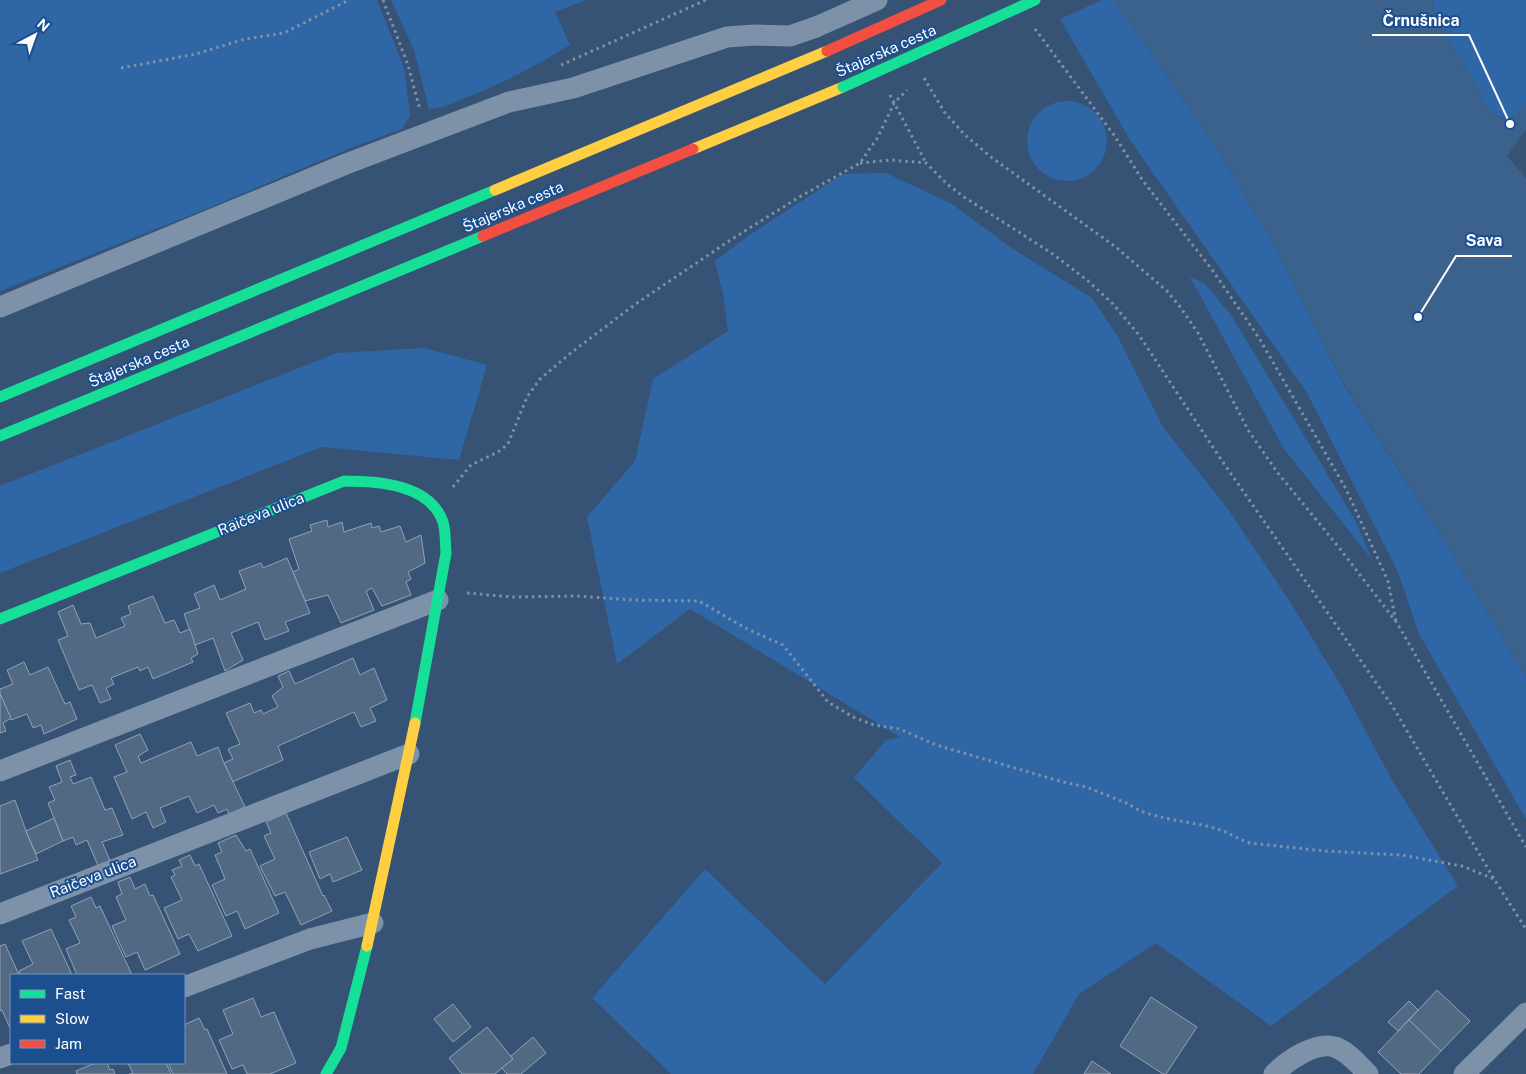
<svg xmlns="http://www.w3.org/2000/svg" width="1526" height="1074" font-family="'Public Sans',sans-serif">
<rect width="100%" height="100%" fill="#365274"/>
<g fill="#2f66a5">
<polygon points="0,0 377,0 404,68 410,116 402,129 353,147 204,210 0,291"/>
<path d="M391 0H586L555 12 570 45C537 65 505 83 470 96 456 102 444 108 429 109L414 50Z"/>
<polygon points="1102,0 1114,0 1218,151 1279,254 1341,380 1451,552 1526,677 1526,819 1419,634 1398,572 1307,393 1130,140 1060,19"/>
<polygon points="1432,0 1526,0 1526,102 1518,114 1507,119 1491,113 1436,16"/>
<circle cx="1067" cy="141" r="40"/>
<polygon points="886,173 952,204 1013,249 1092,298 1117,335 1163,427 1228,509 1289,600 1342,687 1392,780 1458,886 1271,1026 1156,943 1079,994 1033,1074 671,1074 592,998 705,869 825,984 942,863 854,778 886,740 900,737 690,609 617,664 587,517 635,461 653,379 728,331 723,295 715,261 748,236 843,174"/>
<polygon points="1190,277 1204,283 1231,315 1354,518 1373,561 1284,449"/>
<polygon points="425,348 487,365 459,460 322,447 0,573 0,486 337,353"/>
</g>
<polygon fill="#3b618d" points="1114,0 1432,0 1436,16 1491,113 1507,119 1518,114 1526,102 1526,130 1507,156 1526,178 1526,677 1451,552 1341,379 1279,254 1218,151"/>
<g fill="#526984" stroke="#92a2b6">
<polygon points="327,520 328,527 342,522 344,532 371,523 372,528 379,526 381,532 400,526 406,542 421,535 425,563 408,572 411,579 406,582 411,595 382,606 372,588 366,591 374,610 341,623 328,595 305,601 293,572 299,569 289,539 312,531 310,525"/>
<polygon points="287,558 310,613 285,622 289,631 265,640 258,622 231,633 243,660 225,671 213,638 195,645 184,614 200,608 194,594 214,585 220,600 246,589 239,571 261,563 263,568"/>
<polygon points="153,596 165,623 174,620 180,633 190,629 198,654 191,658 193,662 153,679 148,667 140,671 138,667 111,678 114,684 106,688 111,699 100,703 92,685 79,690 58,640 68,636 58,612 73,605 81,624 90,623 96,638 125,626 121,618 131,614 128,606"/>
<polygon points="353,658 360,675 374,668 387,700 370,708 376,721 361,727 354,712 278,746 283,760 232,782 224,763 233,759 228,749 240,744 226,713 250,703 254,713 261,710 263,714 278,707 272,696 283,687 278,676 289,671 295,684"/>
<polygon points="24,662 30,675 48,667 65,704 70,702 77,719 44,734 41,725 33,728 27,714 11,720 0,694 0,689 13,684 7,670"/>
<polygon points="0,694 11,718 3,723 6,731 0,733"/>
<polygon points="140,734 148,750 138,756 141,763 191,742 197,756 218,747 224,763 245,807 229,814 227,809 218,813 214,805 197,813 189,796 160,808 166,822 153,828 146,812 132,819 114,777 127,772 115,745"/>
<polygon points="70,760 76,775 70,777 73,784 91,777 105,810 112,808 123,835 102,842 111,863 99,868 87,840 76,845 73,837 63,841 48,803 55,800 49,787 62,782 56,766"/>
<polygon points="15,800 26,831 38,860 0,874 0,806"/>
<polygon points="286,813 323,896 324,895 332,911 301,925 285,892 275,896 260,866 275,859 264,836 271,833 266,822"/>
<polygon points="54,818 63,841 36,854 26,831"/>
<polygon points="236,835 246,851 250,849 279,913 245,929 237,911 226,916 212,885 225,879 215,855 222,852 218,843"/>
<polygon points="347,837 362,870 333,882 330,874 320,879 309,852"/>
<polygon points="190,855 195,866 199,864 232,936 198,951 189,934 178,939 164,908 182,900 171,877 175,875 172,870 182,866 179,860"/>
<polygon points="130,877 135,889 145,884 150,896 153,895 180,954 145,970 137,952 126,957 112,926 126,920 116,897 122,894 118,882"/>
<polygon points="91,897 96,908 100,906 132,975 77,975 66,949 80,943 69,920 76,917 71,906"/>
<polygon points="51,929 72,975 21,975 19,971 33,964 22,941"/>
<polygon points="5,944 19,975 11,975 11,1027 10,1028 2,1010 0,1011 0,946"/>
<polygon points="1437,990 1470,1021 1441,1051 1409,1020"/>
<polygon points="1151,997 1197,1027 1166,1074 1163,1074 1120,1046"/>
<polygon points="253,998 261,1017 274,1012 296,1063 270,1074 247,1074 243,1065 232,1069 219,1040 233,1034 223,1010"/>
<polygon points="1409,1001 1418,1010 1398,1031 1388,1022"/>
<polygon points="453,1004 471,1027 453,1042 434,1019"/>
<polygon points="199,1018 205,1030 207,1029 227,1074 173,1074 168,1063 184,1063 184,1025"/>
<polygon points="1409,1020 1441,1051 1419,1074 1401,1074 1378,1052"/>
<polygon points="487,1027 513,1059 495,1074 462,1074 449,1058"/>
<polygon points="533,1037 546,1053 521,1074 507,1074 502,1068 513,1059 511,1056"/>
<polygon points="1092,1061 1111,1074 1084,1074"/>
<polygon points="95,1063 107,1063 110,1070 113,1069 115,1074 77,1074 76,1071"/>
<polygon points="128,1063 166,1063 171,1074 129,1074 133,1073"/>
</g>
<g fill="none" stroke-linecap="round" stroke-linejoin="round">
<g stroke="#7d92a8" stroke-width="3" stroke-dasharray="2.5 4" stroke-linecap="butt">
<polyline points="383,0 408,65 420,110"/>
<polyline points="1035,29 1114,135 1143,181 1213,271 1259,338 1346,489 1388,581 1396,622"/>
<polyline points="561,65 706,0"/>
<polyline points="121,68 196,54 245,39 284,33 349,0"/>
<polyline points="924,78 945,113 965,135 991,157 1117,248 1167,291 1181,308 1198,333 1248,430 1277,472 1337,545 1397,623 1526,847"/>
<polyline points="890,95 926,163"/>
<polyline points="860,163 891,160 926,163 947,184 964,197 1053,254 1088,281 1112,303 1139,335 1218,455 1393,707 1494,879 1526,929"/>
<polyline points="453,487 471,465 498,452 508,444 527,397 540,379 572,352 637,303 732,239 801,196 860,163 878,137 894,103 907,90"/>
<path d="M467 593 513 597 577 596 633 600 699 601 747 629 783 645 828 702 853 717 874 725 900 729 936 745 1063 782 1086 787 1129 804C1147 819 1191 821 1214 828 1227 831 1237 839 1250 843L1325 851 1401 855 1462 866 1494 879"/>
</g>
<g stroke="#7d92a8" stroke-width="21">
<polyline points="0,307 346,164 509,102 573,88 727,37 755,35 790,36 816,27"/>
<polyline points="0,771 438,600"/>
<polyline points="0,914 409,754"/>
<polyline points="184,987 310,939 373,923"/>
<polyline points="0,1058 11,1054"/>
<path d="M1274 1074C1287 1061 1315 1041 1335 1047 1349 1052 1359 1065 1368 1074"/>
<polyline points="1464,1074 1526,1013"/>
</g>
<g stroke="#16e098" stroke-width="11">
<polyline points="0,397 495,190"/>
<polyline points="0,436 483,236"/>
<path d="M0 619 344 481C377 481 430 484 443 522 446 532 445 543 446 553L415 723"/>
<polyline points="326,1074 341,1048 367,946"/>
</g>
<g stroke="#ffcf43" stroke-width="11">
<polyline points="693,149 843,87"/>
<polyline points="495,190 827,51"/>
<polyline points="367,946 415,723"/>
</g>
<polyline stroke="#f24e42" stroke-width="11" points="483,236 693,149"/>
<polyline stroke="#7d92a8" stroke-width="21" points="816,27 877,0"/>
<polyline stroke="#16e098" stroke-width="11" points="843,87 1035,0"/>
<polyline stroke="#f24e42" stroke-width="11" points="827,51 941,0"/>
</g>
<g text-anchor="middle" stroke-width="4" stroke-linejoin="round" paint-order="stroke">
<g font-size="15" fill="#fff" stroke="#1b4f8f">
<text transform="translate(886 51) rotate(-24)" y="5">Štajerska cesta</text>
<text transform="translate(513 207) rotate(-23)" y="5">Štajerska cesta</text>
<text transform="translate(139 362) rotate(-23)" y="5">Štajerska cesta</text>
<text transform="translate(261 514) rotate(-22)" y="5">Raičeva ulica</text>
<text transform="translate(93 877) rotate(-21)" y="5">Raičeva ulica</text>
</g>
</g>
<path fill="none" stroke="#fff" stroke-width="2" d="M1510 124L1469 35H1372M1418 317L1456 256H1512"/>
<g fill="#fff" stroke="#1b4f8f" stroke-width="2">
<circle cx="1510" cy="124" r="5"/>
<circle cx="1418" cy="317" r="5"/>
</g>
<g font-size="16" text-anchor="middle" font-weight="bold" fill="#fff" stroke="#1b4f8f" stroke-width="4" stroke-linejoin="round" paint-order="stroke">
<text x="1421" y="26">Črnušnica</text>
<text x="1484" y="246">Sava</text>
</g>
<rect x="10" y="974" width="175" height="90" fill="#1b4f8f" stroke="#7695bc"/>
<rect x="20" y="990" width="25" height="8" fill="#16e098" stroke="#7695bc"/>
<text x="55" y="999" font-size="15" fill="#ffffff">Fast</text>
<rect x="20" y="1015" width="25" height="8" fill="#ffcf43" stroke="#7695bc"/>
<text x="55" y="1024" font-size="15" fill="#ffffff">Slow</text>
<rect x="20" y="1040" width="25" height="8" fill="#f24e42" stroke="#7695bc"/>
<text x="55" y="1049" font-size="15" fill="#ffffff">Jam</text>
<g transform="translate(35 35) rotate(41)" stroke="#1b4f8f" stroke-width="4" paint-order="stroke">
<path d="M0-4L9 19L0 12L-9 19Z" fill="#ffffff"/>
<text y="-8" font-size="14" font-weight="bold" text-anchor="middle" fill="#ffffff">N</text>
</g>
</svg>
